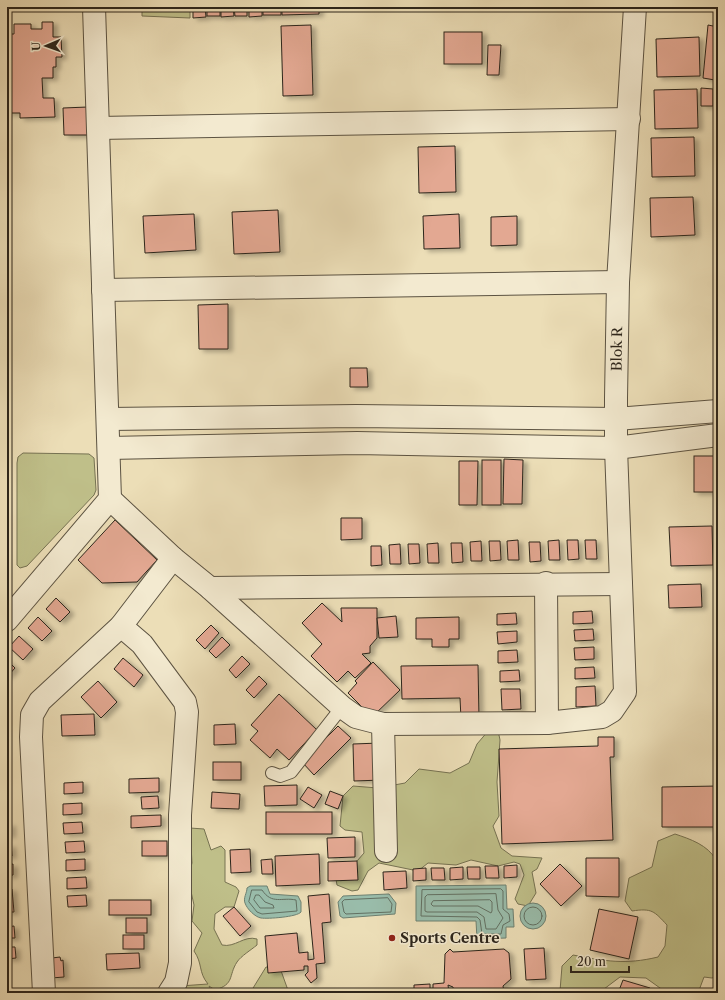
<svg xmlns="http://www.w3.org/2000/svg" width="725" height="1000" font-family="'Libre Caslon Text',serif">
<defs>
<filter id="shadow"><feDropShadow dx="4.5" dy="2.5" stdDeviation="2" flood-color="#0004"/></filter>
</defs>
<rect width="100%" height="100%" fill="#ecdeb7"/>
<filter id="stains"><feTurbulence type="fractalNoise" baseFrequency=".005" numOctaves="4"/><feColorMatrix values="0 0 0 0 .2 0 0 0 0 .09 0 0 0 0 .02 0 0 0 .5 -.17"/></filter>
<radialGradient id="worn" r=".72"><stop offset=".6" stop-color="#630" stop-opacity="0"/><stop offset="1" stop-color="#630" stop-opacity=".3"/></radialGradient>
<g fill="#bfbf89" stroke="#767252">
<polygon points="142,7 190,7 190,18 142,16"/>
<polygon points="23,453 89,454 94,458 96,490 94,495 27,566 20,568 17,565 17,463 18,457"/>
<polygon points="489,730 499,735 500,740 497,782 499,816 493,826 501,848 512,856 542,858 537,869 532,872 536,893 528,906 518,904 515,899 524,875 520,864 514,862 498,866 471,860 456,865 428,863 418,871 379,863 368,871 358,890 352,891 337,885 335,874 357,861 364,853 362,832 345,830 340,826 343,796 353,786 378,788 405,783 419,769 450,773 469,763 477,744"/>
<path d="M190 828 204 829 211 850 221 846 225 850V882L236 887 239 891 234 907H225L215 914 214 929 222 945C235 948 244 935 257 939V945C251 950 241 956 237 962 228 976 235 984 215 990L209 986 213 993H166L180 986 208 984C198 972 203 964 194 951L202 933 192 921 194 905 188 878 192 863Z"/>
<path d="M675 834C690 839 708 845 716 860L718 861V976L712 978 704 977 698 993H667L646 978 620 977 604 989 602 993H557L560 991 562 966 573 955C605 961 625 965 658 957L665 946 667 925C654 911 652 908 632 911L625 901 629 878 652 867 658 841Z"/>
<polygon points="266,967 280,968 289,993 250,993"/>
</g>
<g fill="#99bcaa" stroke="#6d8071">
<polygon points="506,885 507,909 513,909 514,927 506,927 506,938 477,939 476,921 416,921 416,886"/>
<path d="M250 886H267L270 894 298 896 301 902V912C297 917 268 919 261 918 255 917 247 909 245 903 243 898 247 893 247 888Z"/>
<polygon points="389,894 396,903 395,914 343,918 340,916 338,902 343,896"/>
<circle cx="533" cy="916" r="13"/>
</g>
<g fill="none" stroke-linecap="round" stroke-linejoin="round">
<g stroke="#627062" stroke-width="1">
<polygon points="501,889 503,891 503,909 509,914 510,921 503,925 501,934 482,934 480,920 477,917 421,916 422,890"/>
<path d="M252 890H262C272 905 282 897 296 900L297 911 262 914 257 912 249 902Z"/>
<polygon points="496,894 498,910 503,918 496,929 486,929 484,917 477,912 427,912 425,911 425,897 427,895"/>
<polygon points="256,895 259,895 265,902 273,905 274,908 260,908 254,900"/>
<polygon points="388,898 392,904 391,912 346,914 344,912 342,902 344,900"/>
<polygon points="490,900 492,902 492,911 491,913 478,906 433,906 431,904 433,901"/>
<circle cx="533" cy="916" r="9"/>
</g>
</g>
<g fill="#e3a892" stroke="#2c251b" filter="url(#shadow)">
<polygon points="193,7 205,7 206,17 193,18"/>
<rect x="207" y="7" width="13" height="9"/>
<polygon points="221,7 233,7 234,16 221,17"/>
<polygon points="234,7 247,7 247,16 235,16"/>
<polygon points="249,7 262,7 262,16 249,17"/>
<rect x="263" y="7" width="18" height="8"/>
<polygon points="282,7 319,7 319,14 282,15"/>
<polygon points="42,22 53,22 53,37 61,37 62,57 56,57 56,67 53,67 53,78 42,78 43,98 54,98 55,117 20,118 20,113 7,113 7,63 9,63 9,56 7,56 7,34 14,34 14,24 31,24 31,29 42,29"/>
<polygon points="311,25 313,95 283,96 281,26"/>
<polygon points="708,25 718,27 715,80 703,78"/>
<rect x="444" y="32" width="38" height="32"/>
<polygon points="699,37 700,76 657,77 656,39"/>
<polygon points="488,45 501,45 499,75 487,75"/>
<polygon points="701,88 713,89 713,106 701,106"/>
<polygon points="697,89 698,128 655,129 654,90"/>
<polygon points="88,107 89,135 64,135 63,108"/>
<polygon points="694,137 695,176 652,177 651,138"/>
<polygon points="455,146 456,192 419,193 418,147"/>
<polygon points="693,197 695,235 651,237 650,198"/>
<polygon points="278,210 280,252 234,254 232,212"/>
<polygon points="194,214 196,250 145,253 143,216"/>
<polygon points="459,214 460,248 424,249 423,216"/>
<polygon points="517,216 517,245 491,246 491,217"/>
<polygon points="228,304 228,349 199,349 198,305"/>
<polygon points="715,342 718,342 718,374 717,374"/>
<polygon points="350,368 367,368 368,387 350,387"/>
<rect x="694" y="456" width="24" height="36"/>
<polygon points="504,459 523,460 522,504 503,504"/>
<rect x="482" y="460" width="19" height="45"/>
<polygon points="459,461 478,461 477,505 459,505"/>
<polygon points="341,518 362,518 362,539 341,540"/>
<polygon points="115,520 157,560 137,582 102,583 78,560"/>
<polygon points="712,526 713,565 671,566 669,527"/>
<polygon points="518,540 519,560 508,560 507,541"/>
<polygon points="559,540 560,560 549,560 548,541"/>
<polygon points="567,540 578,540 579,559 568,560"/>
<polygon points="585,540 596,540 597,559 586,559"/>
<polygon points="481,541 482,561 471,561 470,542"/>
<polygon points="489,541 500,541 501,560 490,561"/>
<polygon points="529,542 540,542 541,561 530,562"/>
<polygon points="438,543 439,563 428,563 427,544"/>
<polygon points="451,543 462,543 463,562 452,563"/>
<polygon points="400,544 401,564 390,564 389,545"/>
<polygon points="408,544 419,544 420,563 409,564"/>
<polygon points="371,546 381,546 382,565 371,566"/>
<polygon points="701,584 702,607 669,608 668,585"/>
<polygon points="56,598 70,612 60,622 46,609"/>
<polygon points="322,603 342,622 341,608 377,608 377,638 370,646 370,653 362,654 371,663 355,678 348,671 337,682 311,656 322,644 302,623"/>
<polygon points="592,611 593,623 573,624 573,612"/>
<polygon points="516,613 517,624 497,625 497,614"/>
<polygon points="396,616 398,637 379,638 377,618"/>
<polygon points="38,617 52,631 42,641 28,628"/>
<polygon points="459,617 459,639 449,639 449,647 432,647 432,639 416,639 416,618"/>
<polygon points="211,625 219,633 205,649 196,640"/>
<polygon points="593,629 594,640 575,641 574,630"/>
<polygon points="517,631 517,642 498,644 497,632"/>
<polygon points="19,636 33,649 23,660 9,647"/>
<polygon points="222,637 230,645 216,658 209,651"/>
<polygon points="594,647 594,659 575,660 574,648"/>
<polygon points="517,650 518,662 498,663 498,651"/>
<polygon points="242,656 250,664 236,678 229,670"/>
<polygon points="123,658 143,675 134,687 114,669"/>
<polygon points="7,660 15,668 7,677"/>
<polygon points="373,662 400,690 372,717 348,693 357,683 355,681"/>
<polygon points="478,665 479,719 461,719 460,698 402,699 401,666"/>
<polygon points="594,667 595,678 575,679 575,668"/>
<polygon points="519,670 520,681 500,682 500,671"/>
<polygon points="259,676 267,684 254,698 246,690"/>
<polygon points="98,681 117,702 101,718 81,697"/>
<polygon points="595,686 596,706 576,707 576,687"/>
<polygon points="501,689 520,689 521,709 502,710"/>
<polygon points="279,694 317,730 289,760 277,749 270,758 250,740 258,731 251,725"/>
<polygon points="94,714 95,735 62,736 61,715"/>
<polygon points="235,724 236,744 214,745 214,725"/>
<polygon points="338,726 351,738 314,775 302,762"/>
<polygon points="598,737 614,737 614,757 610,757 613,840 502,844 499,749 598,746"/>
<polygon points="380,743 382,780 354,781 353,744"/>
<rect x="213" y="762" width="28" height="18"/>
<polygon points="159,778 159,792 129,793 129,779"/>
<polygon points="83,782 83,793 64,794 64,783"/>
<polygon points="297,785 297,805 265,806 264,786"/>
<polygon points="718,786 718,827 662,827 662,787"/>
<polygon points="308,787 322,795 314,808 300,799"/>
<polygon points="330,791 343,796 338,809 325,804"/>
<polygon points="212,792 240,794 239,809 211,808"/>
<polygon points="158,796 159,808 142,809 141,797"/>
<polygon points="82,803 82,814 63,815 63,804"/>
<rect x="266" y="812" width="66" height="22"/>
<polygon points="161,815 161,826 131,828 131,816"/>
<polygon points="82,822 83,833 64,834 63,823"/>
<rect x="7" y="824" width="4" height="11"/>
<polygon points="355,837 355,857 328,858 327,838"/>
<polygon points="84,841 85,852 66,853 65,842"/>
<rect x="142" y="841" width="25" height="15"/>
<polygon points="7,845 11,845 12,856 7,856"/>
<polygon points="250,849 251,872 231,873 230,850"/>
<polygon points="319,854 320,884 276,886 275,856"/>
<polygon points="586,858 619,858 619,897 586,896"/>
<polygon points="85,859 85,870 66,871 66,860"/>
<polygon points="272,859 273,874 262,874 261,860"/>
<polygon points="357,861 358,880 328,881 328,862"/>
<polygon points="13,864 13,875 7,876 7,865"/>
<polygon points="560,864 582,886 561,906 540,884"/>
<polygon points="517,865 517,877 504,878 504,866"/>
<polygon points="485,866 498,866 499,878 486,878"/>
<polygon points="463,867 463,879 450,880 450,868"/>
<polygon points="467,867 480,867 480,879 468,879"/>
<polygon points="426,868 426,880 413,881 413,869"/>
<polygon points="431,868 444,868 445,880 432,880"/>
<polygon points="406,871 407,888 384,890 383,872"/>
<polygon points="86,877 87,888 67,889 67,878"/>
<polygon points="7,889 12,889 14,912 7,912"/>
<polygon points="329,894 331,922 322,923 325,963 316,964 317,978 311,983 305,975 308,972 308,966 304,966 304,970 268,973 265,936 297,933 299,953 308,952 308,960 314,959 308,896"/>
<polygon points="86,895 87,906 68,907 67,896"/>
<rect x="109" y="900" width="42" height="15"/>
<polygon points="234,907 251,926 240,936 223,916"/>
<polygon points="599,909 638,917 629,959 590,950"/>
<rect x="126" y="918" width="21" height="15"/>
<polygon points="14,926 15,938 7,938 7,927"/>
<rect x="123" y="935" width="21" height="14"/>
<polygon points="7,947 15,947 16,958 7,959"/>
<polygon points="544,948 546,979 526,980 524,949"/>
<polygon points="450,949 453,952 504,949 509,953 511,979 503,986 504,993 454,993 453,987 448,985 449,993 433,993 433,984 444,983 445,954"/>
<polygon points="139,953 140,968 107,970 106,954"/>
<polygon points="60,957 61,961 63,960 64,977 51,978 52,958"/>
<polygon points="623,980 650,988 648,993 618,993"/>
<polygon points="430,984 430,993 414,993 414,985"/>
</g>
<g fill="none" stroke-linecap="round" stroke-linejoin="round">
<defs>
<polyline id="service" points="272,773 280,776 291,772 342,707"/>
<g id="minor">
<polyline points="98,128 629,119"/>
<polyline points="103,290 618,282"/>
<polyline points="108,419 356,416 616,419 718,411"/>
<polyline points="109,448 357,443 616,448 718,435"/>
<path id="s1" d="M110 499 173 558 210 588 342 707 356 717 383 724 547 723 602 717 612 711 625 692 616 448V398L618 282 635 7"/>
<polyline points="546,583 547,723"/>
<polyline points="210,588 621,584"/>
<polyline points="7,620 110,499 94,7"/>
<polyline points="121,626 142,644 185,702 187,712 180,815 180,963 176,982 169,993"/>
<polyline points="383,724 386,851"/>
<polyline points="44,993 31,737 32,715 40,701 121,626 173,558"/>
</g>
</defs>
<use href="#service" stroke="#5c5342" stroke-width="14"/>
<use href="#minor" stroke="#5c5342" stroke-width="24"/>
<use href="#service" stroke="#f3ead0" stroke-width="12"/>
<use href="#minor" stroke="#f3ead0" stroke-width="22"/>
</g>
<circle fill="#8f2418" stroke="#f3ead0" stroke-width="1.5" cx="392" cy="938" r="4"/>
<g text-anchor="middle" stroke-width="3" stroke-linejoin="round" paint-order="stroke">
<g font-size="14" fill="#2c251b" stroke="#f3ead0">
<text dy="5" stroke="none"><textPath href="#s1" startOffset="954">Blok R</textPath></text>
</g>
<g font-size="14" font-weight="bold" fill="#2c251b" stroke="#f3ead0" text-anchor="start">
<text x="400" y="943">Sports Centre</text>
</g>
</g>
<rect width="725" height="1000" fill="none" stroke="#ecdeb7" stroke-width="24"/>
<rect x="8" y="8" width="709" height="984" fill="none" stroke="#2c251b" stroke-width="2"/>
<rect x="12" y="12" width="701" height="976" fill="none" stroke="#2c251b"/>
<g transform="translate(46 46) rotate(268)" stroke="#f3ead0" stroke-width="3" paint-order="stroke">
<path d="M0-3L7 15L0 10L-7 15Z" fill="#2c251b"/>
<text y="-6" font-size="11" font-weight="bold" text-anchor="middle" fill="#2c251b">U</text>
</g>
<path d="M571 966v6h58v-6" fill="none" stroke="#2c251b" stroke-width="2"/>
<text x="577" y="966" font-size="12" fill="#2c251b" stroke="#f3ead0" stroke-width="3" paint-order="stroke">20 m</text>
<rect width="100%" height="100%" filter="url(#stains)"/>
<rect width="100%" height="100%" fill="url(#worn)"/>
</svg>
